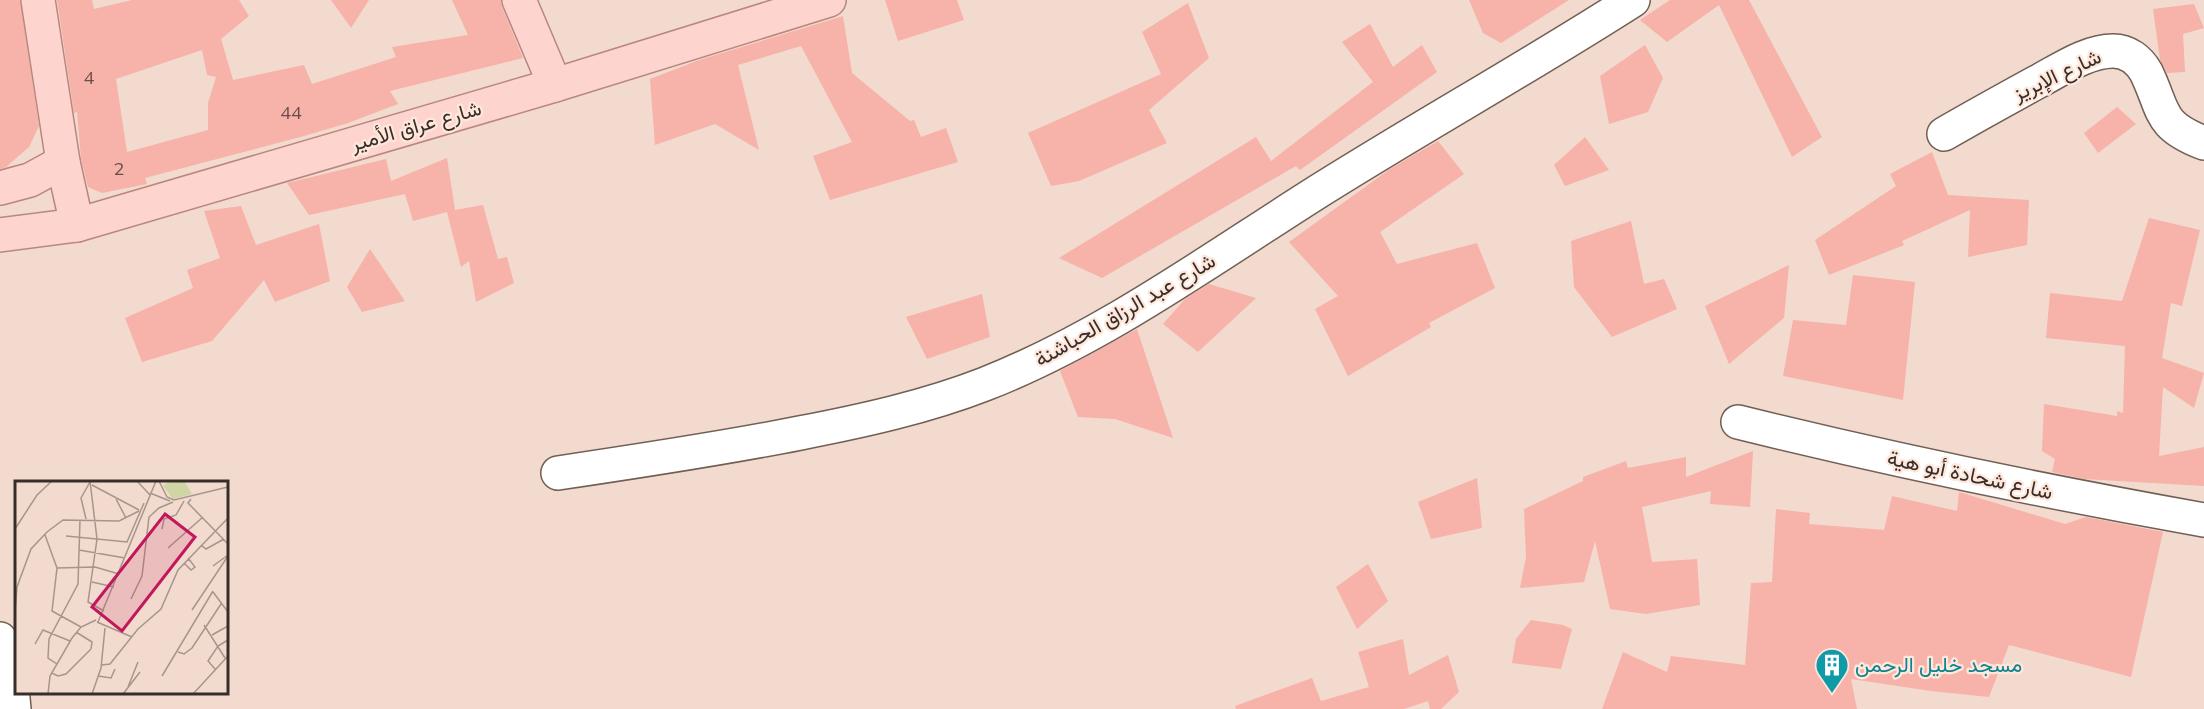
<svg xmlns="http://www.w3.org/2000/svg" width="2204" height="709" font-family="Mulish,Vazirmatn,sans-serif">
<rect width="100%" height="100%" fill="#f2dace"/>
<g fill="#f7b2aa" fill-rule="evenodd">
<polygon points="0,0 20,0 39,126 29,147 6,167 0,169"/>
<path d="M57 0H92L94 9 132 0H239L249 16 221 39 233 80 304 65 312 84 396 57 392 47 468 35 452 0H501L502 7 523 58 390 91 398 104 348 123 304 136 145 178 147 184 102 193 88 187 81 159 77 112 74 113ZM202 50 207 75 216 77 208 103V130L127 152 116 79Z"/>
<polygon points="331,0 369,0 351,28"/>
<polygon points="885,0 957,0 964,20 898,41"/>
<polygon points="1469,0 1569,0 1501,43 1483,33"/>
<polygon points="1670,0 1749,0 1822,137 1792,157 1719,5 1667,42 1640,20"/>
<polygon points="1188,3 1209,58 1149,110 1167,143 1079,181 1051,186 1028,133 1161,74 1142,32"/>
<polygon points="2194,4 2204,28 2183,34 2185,72 2167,73 2160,60 2153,9"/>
<polygon points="843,16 852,73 910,121 914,120 921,137 946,128 958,162 830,200 813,156 852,142 801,46 738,65 759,150 715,124 655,145 650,79 699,60"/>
<polygon points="1370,24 1393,67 1422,45 1437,72 1300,170 1296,166 1102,278 1059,258 1256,137 1271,161 1373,82 1342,42"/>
<polygon points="1645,45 1663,78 1648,112 1609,124 1600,76"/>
<polygon points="2117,107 2136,124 2098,153 2084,133"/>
<polygon points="1585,137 1609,170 1565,186 1554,165"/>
<polygon points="1438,141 1464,174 1380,232 1397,264 1477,243 1495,288 1429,323 1431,327 1348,376 1315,309 1338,296 1289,242 1390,169"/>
<polygon points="1932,152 1948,195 2029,200 2027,245 1968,257 1970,210 1902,241 1904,245 1829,275 1815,240 1896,186 1890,174"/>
<polygon points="447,158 455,210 483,205 498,259 507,257 514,283 476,302 469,261 461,267 447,212 413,221 405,194 309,215 287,183 386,159 391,181"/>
<polygon points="241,206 256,245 319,224 330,281 275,302 264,280 212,341 142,362 125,318 193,288 187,270 220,258 204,211"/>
<polygon points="2149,218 2200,230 2182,306 2171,303 2162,358 2204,373 2194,408 2163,387 2159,456 2204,447 2204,486 2084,479 2052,472 2055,459 2042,451 2044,404 2117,416 2117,411 2123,413 2125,346 2046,338 2050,293 2122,301"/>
<polygon points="1631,221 1644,284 1664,279 1677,309 1612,337 1574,287 1571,241"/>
<polygon points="370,249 405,301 362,312 347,287"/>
<polygon points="1789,265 1784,318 1729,364 1705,306"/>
<polygon points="1853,275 1915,282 1903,400 1783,376 1793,320 1846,325"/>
<polygon points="1209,284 1256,298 1198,352 1163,324 1185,299"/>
<polygon points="982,294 990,337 927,359 906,317"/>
<polygon points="1137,329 1173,438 1115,419 1078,417 1060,371"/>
<polygon points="1753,451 1750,507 1710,504 1711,491 1642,507 1652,562 1697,559 1700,605 1646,614 1610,609 1595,541 1584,582 1520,588 1526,557 1524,509 1583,481 1583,477 1626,461 1628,468 1686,457 1686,477"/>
<polygon points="1477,478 1482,528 1431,539 1418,502"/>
<polygon points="1959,492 2065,524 2086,517 2163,532 2131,677 2009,645 1989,697 1931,691 1851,679 1857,709 1602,709 1623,652 1667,672 1671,656 1745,665 1751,583 1772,582 1776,509 1810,513 1809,524 1884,530 1892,496 1957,511"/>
<polygon points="1368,564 1388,601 1357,629 1336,587"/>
<polygon points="1531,620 1563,625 1572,629 1561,669 1512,663 1516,639"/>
<polygon points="1403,639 1409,675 1448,655 1459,692 1441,709 1430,709 1428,701 1404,709 1236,709 1235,706 1312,678 1321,701 1369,687 1358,652"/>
</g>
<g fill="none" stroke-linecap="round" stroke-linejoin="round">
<defs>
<g id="minor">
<path d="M1944 134C1975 116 2006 99 2037 82 2060 70 2087 51 2113 51 2128 51 2139 60 2146 72 2165 111 2157 125 2204 143"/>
<path d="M1738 422C1892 460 2047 492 2204 520"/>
<path d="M558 473C639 461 720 449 800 433 862 421 926 407 985 384 1100 339 1207 262 1311 196 1417 129 1527 68 1633 0"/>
<polyline points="0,639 10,667 14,709"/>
</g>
<g id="major">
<polyline points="38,0 63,162 77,225"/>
<polyline points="519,0 555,85"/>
<polyline points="0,188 30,180 63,162"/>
<polyline points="0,235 77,225 555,85 829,0"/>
</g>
</defs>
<use href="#minor" stroke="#725f54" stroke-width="36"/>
<use href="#major" stroke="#b8887f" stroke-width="36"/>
<use href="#minor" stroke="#fff" stroke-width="33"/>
<use href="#major" stroke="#fed4ce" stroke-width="33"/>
</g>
<defs>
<symbol id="building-pin" viewBox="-11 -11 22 30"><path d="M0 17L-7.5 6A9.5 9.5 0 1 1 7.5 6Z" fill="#0f9aa8" stroke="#ffe8db"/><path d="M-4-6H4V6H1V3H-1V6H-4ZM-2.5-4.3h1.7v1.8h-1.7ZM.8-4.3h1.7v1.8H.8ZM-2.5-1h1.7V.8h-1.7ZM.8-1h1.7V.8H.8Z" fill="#fff"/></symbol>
</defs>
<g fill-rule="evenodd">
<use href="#building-pin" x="1813" y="646" width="38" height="52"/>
</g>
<g text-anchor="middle" stroke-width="4.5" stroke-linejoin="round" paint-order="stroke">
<g font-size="18" fill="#674f49">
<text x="89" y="84">4</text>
<text x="291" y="119">44</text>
<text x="119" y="175">2</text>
</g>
<g font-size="21" fill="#372e29" stroke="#ffe8db">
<text transform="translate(2057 75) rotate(-25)" y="7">شارع الإبريز</text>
<text transform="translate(416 126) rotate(-16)" y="7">شارع عراق الأمير</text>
<text transform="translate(1125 310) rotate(-30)" y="7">شارع عبد الرزاق الحباشنة</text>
<text transform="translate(1970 475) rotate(12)" y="7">شارع شحادة أبو هية</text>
</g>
<g font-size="21" fill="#0d838f" stroke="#ffe8db" text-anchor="start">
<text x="1855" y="672">مسجد خليل الرحمن</text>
</g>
</g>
<g transform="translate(15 481)">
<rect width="213" height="213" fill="#f2dace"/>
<path d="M155 0H169L177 13 158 18 148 5Z" fill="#cfd5a5"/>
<path fill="none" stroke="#a7958c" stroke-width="1.5" d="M75 0 82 58 73 121 89 130M122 0 135 14M144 0 152 16 159 19 213 6M77 4 124 29M135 12 155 20M101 18 111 37M176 18 173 22 213 63M71 38 66 17 75 1M0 48 22 14 37 0M147 48 149 38 161 34 169 20M30 54 42 87M51 55 112 61 129 22M186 64 191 68 209 58M153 67 188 36M64 69 110 77M169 82 176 89 180 86 173 77M198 85 213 74M42 87 37 130 66 146M42 87 80 86 104 93M77 101 99 106M198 111 213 131M116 118 127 95 134 36 144 27 158 21M177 129 213 75M0 130 2 106 16 68 32 51 48 39 104 40 124 30M82 141 117 156M83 141 141 0M189 144 210 177M197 154 213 145M20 163 28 149 55 160M163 171 169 173 177 167 206 123M42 183 33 177 34 158 63 103 65 39M87 184 95 183 123 148 146 128 163 89 213 37M200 188 193 180 203 165 213 159M37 192 43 195 51 193 76 168 77 161 61 151M83 195 96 197 100 188M147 195 198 110M113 206 123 181M33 213 35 195 57 157 66 146 81 139M77 213 86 187 90 147M108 213 125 191M178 213 213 175"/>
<path fill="#c2185b" fill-opacity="0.15" stroke="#c2185b" stroke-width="3" d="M150 33 180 56 107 150 77 126Z"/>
<rect width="213" height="213" fill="none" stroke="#372e29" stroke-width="3"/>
</g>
</svg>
